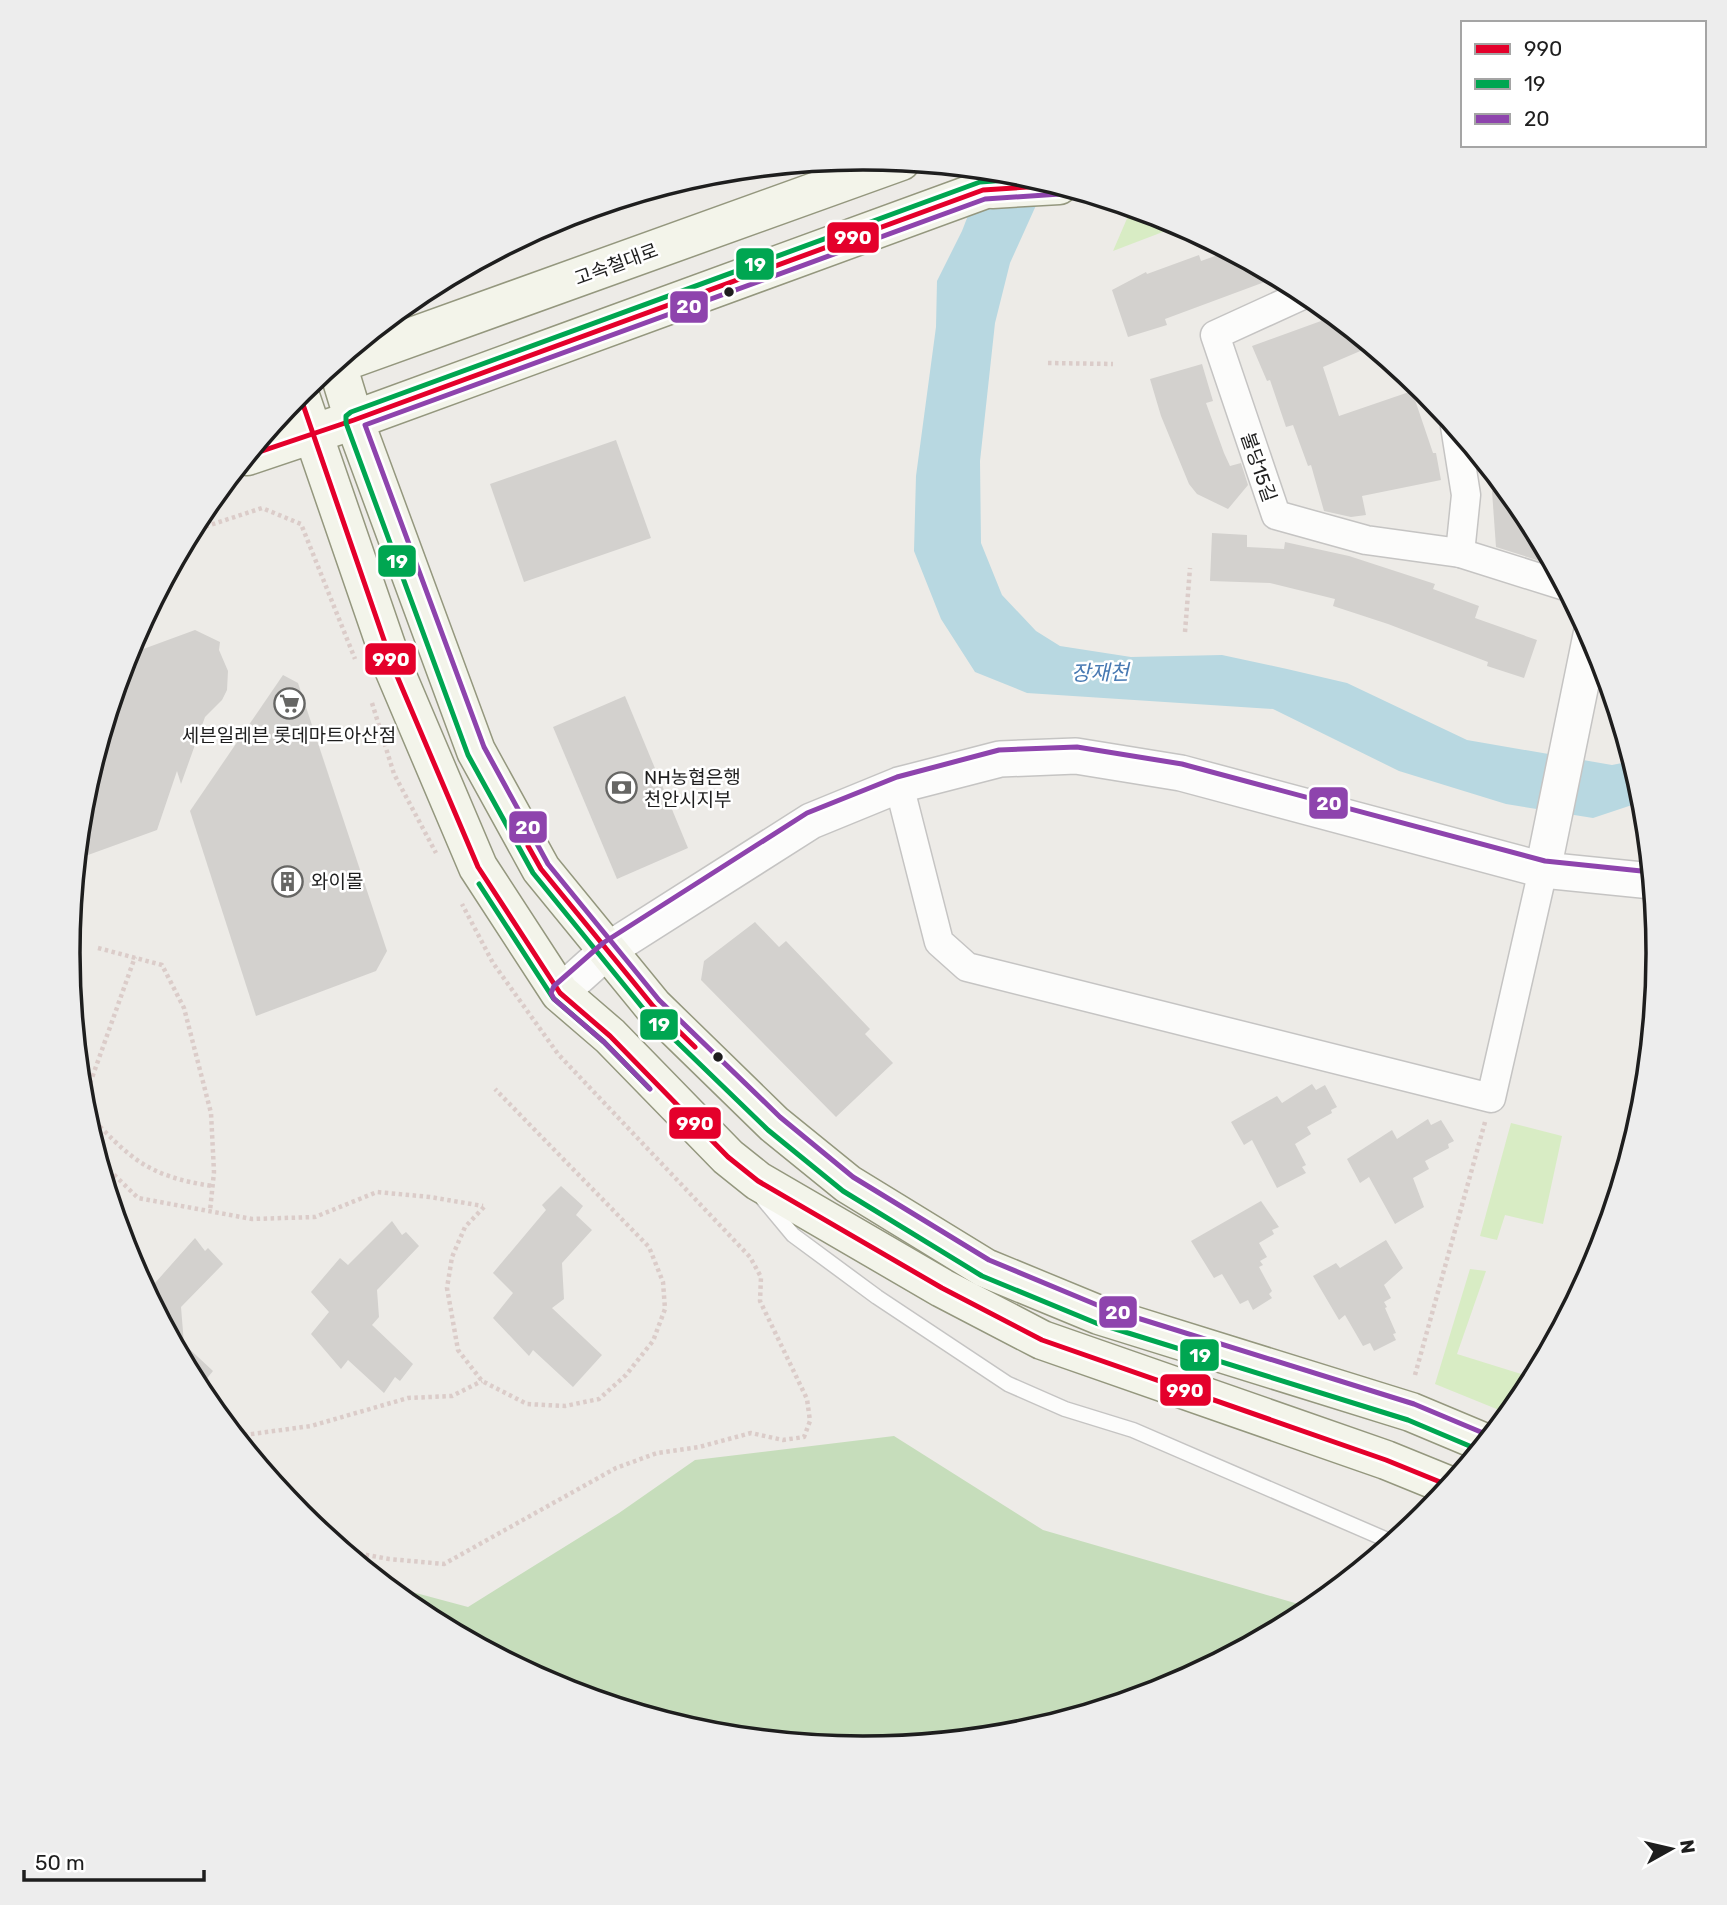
<svg xmlns="http://www.w3.org/2000/svg" width="1727" height="1905" font-family="Rubik,'Noto Sans KR',sans-serif">
<rect width="100%" height="100%" fill="#edebe7"/>
<g fill="#d8ecc4">
<polygon points="1132,207 1181,225 1113,251"/>
<polygon points="1511,1123 1562,1136 1543,1224 1505,1215 1497,1240 1480,1236"/>
<polygon points="1470,1269 1486,1271 1457,1354 1534,1378 1524,1395 1511,1392 1499,1410 1435,1384"/>
</g>
<polygon fill="#c6ddbb" points="894,1436 1043,1530 1312,1608 1167,1687 1018,1733 863,1748 708,1732 559,1687 421,1614 386,1585 468,1607 619,1513 695,1460"/>
<polygon fill="#b8d8e1" points="986,169 1047,181 1010,263 995,323 980,461 981,543 1002,595 1036,631 1060,646 1131,657 1222,655 1287,669 1347,683 1467,740 1612,765 1632,761 1644,801 1593,818 1506,804 1399,771 1273,709 1027,693 975,672 941,619 914,551 916,476 936,327 937,281 962,231"/>
<g fill="#d3d1ce">
<polygon points="1229,251 1278,277 1165,319 1167,325 1128,337 1112,290 1146,272 1147,274 1199,255 1201,261"/>
<polygon points="1320,303 1372,346 1323,367 1339,416 1412,391 1433,453 1436,453 1441,480 1362,496 1366,515 1351,517 1324,511 1311,465 1308,466 1293,425 1286,427 1270,380 1267,381 1252,346 1321,321 1315,307"/>
<polygon points="1202,364 1213,401 1206,403 1224,453 1230,466 1241,463 1248,485 1228,509 1197,494 1189,484 1161,416 1150,379"/>
<polygon points="616,440 651,538 524,582 490,484"/>
<polygon points="1507,489 1525,511 1548,553 1549,564 1496,547 1492,491"/>
<polygon points="1212,533 1247,535 1247,547 1284,549 1285,542 1349,556 1435,584 1433,589 1479,606 1475,618 1537,640 1524,678 1487,666 1488,662 1388,624 1333,606 1335,599 1270,583 1210,581"/>
<polygon points="195,630 220,642 219,650 228,671 227,690 222,700 205,717 181,784 177,771 157,830 77,859 84,797 127,655"/>
<polygon points="283,675 298,683 387,951 376,971 256,1016 190,811"/>
<polygon points="625,696 688,848 617,879 553,727"/>
<polygon points="755,922 779,947 786,941 870,1029 865,1034 893,1063 836,1117 701,980 704,961"/>
<polygon points="1312,1084 1316,1090 1325,1085 1337,1107 1331,1110 1332,1113 1307,1127 1311,1134 1295,1144 1306,1165 1302,1167 1306,1173 1277,1188 1252,1140 1244,1145 1231,1122 1277,1096 1282,1103"/>
<polygon points="1428,1119 1431,1125 1441,1120 1454,1141 1448,1144 1449,1148 1425,1161 1429,1169 1413,1178 1424,1207 1395,1224 1369,1177 1360,1183 1347,1159 1392,1130 1397,1139"/>
<polygon points="561,1186 583,1206 576,1215 592,1230 562,1263 564,1299 552,1308 602,1355 573,1387 533,1350 529,1356 493,1318 513,1293 493,1273 546,1210 542,1205"/>
<polygon points="1261,1201 1279,1227 1272,1230 1274,1234 1259,1243 1267,1257 1260,1261 1263,1265 1259,1267 1272,1291 1269,1294 1272,1298 1253,1310 1248,1300 1240,1304 1222,1274 1214,1278 1191,1241"/>
<polygon points="392,1221 402,1235 406,1232 419,1246 377,1290 379,1317 372,1325 413,1364 400,1381 395,1377 384,1393 348,1360 341,1369 311,1334 329,1312 311,1292 340,1258 348,1265"/>
<polygon points="195,1238 205,1251 208,1248 223,1264 181,1307 184,1344 213,1371 199,1388 147,1292"/>
<polygon points="1386,1240 1403,1268 1384,1285 1391,1298 1384,1302 1387,1307 1385,1308 1396,1333 1393,1334 1396,1340 1374,1351 1370,1343 1363,1346 1345,1315 1339,1320 1313,1276 1336,1263 1340,1268"/>
</g>
<g fill="none" stroke-linecap="round" stroke-linejoin="round">
<defs>
<polyline id="service" points="763,1199 793,1235 877,1297 1008,1384 1065,1409 1133,1430 1392,1542"/>
<g id="minor">
<polyline points="1307,293 1215,335 1276,515 1366,540 1460,553 1565,586"/>
<polyline points="1455,426 1466,495 1460,553"/>
<polyline points="899,785 939,942 967,967 1491,1098 1543,870"/>
</g>
<g id="tertiary">
<polyline points="1543,870 1591,635"/>
<polyline points="560,993 608,950 811,821 899,785 1000,759 1076,756 1181,773 1543,870 1652,881"/>
</g>
<g id="secondary">
<polyline points="992,189 1059,185"/>
<polyline points="336,361 354,420 476,751 541,869 653,1006 774,1124 848,1184 985,1268 1099,1315 1411,1412 1485,1443"/>
<polyline points="331,366 901,161"/>
<polyline points="299,393 394,669 478,867 560,993 610,1036 728,1157 758,1181 942,1288 1042,1340 1386,1460 1450,1486"/>
<polyline points="247,456 354,420 983,190 1019,173"/>
</g>
</defs>
<use href="#service" stroke="#c5c4c3" stroke-width="17"/>
<use href="#minor" stroke="#c5c4c3" stroke-width="31"/>
<use href="#tertiary" stroke="#c5c4c3" stroke-width="38"/>
<use href="#secondary" stroke="#94977e" stroke-width="41"/>
<g stroke="#dbccc9" stroke-width="4.5" stroke-dasharray="3.5 3.5" stroke-linecap="butt">
<polyline points="1048,363 1113,364"/>
<polyline points="192,531 262,508 301,524 355,659"/>
<polyline points="1185,632 1190,568"/>
<polyline points="372,703 394,774 436,853"/>
<polyline points="98,948 162,965 184,1008 211,1113 214,1172 210,1211"/>
<polyline points="83,1103 135,957"/>
<path d="M85 1111C130 1158 146 1176 212 1186"/>
<polyline points="99,1160 138,1198 252,1219 315,1217 377,1192 430,1197 483,1206"/>
<polyline points="484,1207 465,1227 452,1257 447,1288 458,1350 482,1381 527,1404 565,1406 599,1399 626,1375 653,1341 665,1309 663,1282 649,1247 495,1089"/>
<polyline points="1415,1375 1485,1122"/>
<polyline points="237,1436 311,1426 408,1398 452,1396 482,1381"/>
<polyline points="345,1551 389,1559 444,1564 616,1468 657,1453 699,1447 751,1433 783,1440 804,1437 810,1421 807,1399 760,1301 761,1277 750,1257 558,1054 493,963 462,904"/>
</g>
<use href="#service" stroke="#fcfcfb" stroke-width="14"/>
<use href="#minor" stroke="#fcfcfb" stroke-width="28"/>
<use href="#tertiary" stroke="#fcfcfb" stroke-width="35"/>
<use href="#secondary" stroke="#f3f4ea" stroke-width="38"/>
<defs>
<g id="bus-1">
<polyline points="299,393 394,669 478,867 560,993 610,1036 728,1157 758,1181 942,1288 1042,1340 1386,1460 1450,1486"/>
<polyline points="247,456 354,420 983,190 1059,185"/>
<polyline points="528,846 541,869 653,1006 695,1047"/>
</g>
<g id="bus-2">
<polyline points="1036,178 980,182 351,412 346,416 346,423 468,755 533,873 646,1012 768,1130 843,1191 982,1276 1096,1323 1408,1420 1479,1450"/>
<polyline points="479,884 553,998 604,1042 649,1088"/>
</g>
<g id="bus-3">
<polyline points="1060,194 985,199 365,425 484,747 548,864 659,1000 780,1117 853,1177 989,1260 1102,1307 1414,1404 1488,1435"/>
<polyline points="650,1089 604,1042 554,999 551,993 554,986 603,943 807,813 897,777 999,750 1077,747 1182,764 1545,861 1651,872"/>
</g>
</defs>
<use href="#bus-1" stroke="#fff" stroke-width="10"/>
<use href="#bus-2" stroke="#fff" stroke-width="10"/>
<use href="#bus-3" stroke="#fff" stroke-width="10"/>
<use href="#bus-1" stroke="#e4002b" stroke-width="5"/>
<use href="#bus-2" stroke="#00a651" stroke-width="5"/>
<use href="#bus-3" stroke="#8e44ad" stroke-width="5"/>
</g>
<defs>
<symbol id="supermarket-ring" viewBox="-11 -11 22 22"><circle r="9.5" fill="#fff" stroke="#666664" stroke-width="1.5"/><path d="M-6-5.5h2.5l.6 2H6L4.5 2H-2.5L-4.4-4H-6ZM-1.5 3.2a1.3 1.3 0 1 0 .1 0ZM3 3.2a1.3 1.3 0 1 0 .1 0Z" fill="#666664"/></symbol>
<symbol id="bank-ring" viewBox="-11 -11 22 22"><circle r="9.5" fill="#fff" stroke="#666664" stroke-width="1.5"/><path d="M-6-4H6V4H-6ZM0-2.3a2.3 2.3 0 1 0 0 4.6a2.3 2.3 0 1 0 0-4.6Z" fill="#666664"/></symbol>
<symbol id="building-ring" viewBox="-11 -11 22 22"><circle r="9.5" fill="#fff" stroke="#666664" stroke-width="1.5"/><path d="M-4-6H4V6H1V3H-1V6H-4ZM-2.5-4.3h1.7v1.8h-1.7ZM.8-4.3h1.7v1.8H.8ZM-2.5-1h1.7V.8h-1.7ZM.8-1h1.7V.8H.8Z" fill="#666664"/></symbol>
</defs>
<g fill-rule="evenodd">
<use href="#supermarket-ring" x="272" y="686" width="35" height="35"/>
<use href="#bank-ring" x="604" y="770" width="35" height="35"/>
<use href="#building-ring" x="270" y="864" width="35" height="35"/>
</g>
<g fill="#1e1e1e" stroke="#fff" stroke-width="2.5">
<circle cx="729" cy="292" r="6"/>
<circle cx="718" cy="1057" r="6"/>
</g>
<g text-anchor="middle" stroke-width="5" stroke-linejoin="round" paint-order="stroke">
<g font-size="19" fill="#1e1e1e" stroke="#fff">
<text transform="translate(616 264) rotate(-20)" y="7">고속철대로</text>
<text transform="translate(1259 467) rotate(71)" y="7">불당15길</text>
</g>
<g font-size="19" fill="#1e1e1e" stroke="#fff" text-anchor="start">
<text x="289" y="742" text-anchor="middle">세븐일레븐 롯데마트아산점</text>
<text x="644" y="784">NH농협은행<tspan x="644" dy="22">천안시지부</tspan></text>
<text x="311" y="888">와이몰</text>
</g>
<g font-size="21" font-style="italic" fill="#4779b2" stroke="#fff">
<text transform="translate(1100 673) rotate(-1)" y="7">장재천</text>
</g>
</g>
<path d="M0 0H1727V1905H0ZM80 953a783 783 0 1 1 1566 0a783 783 0 1 1-1566 0Z" fill="#ededed" fill-rule="evenodd"/>
<path fill="none" stroke="#1e1e1e" stroke-width="3.5" d="M80 953a783 783 0 1 1 1566 0a783 783 0 1 1-1566 0Z"/>
<g stroke="#fff" stroke-width="2.5">
<rect x="826" y="221" width="54" height="33" rx="7" fill="#e4002b"/>
<rect x="735" y="247" width="40" height="34" rx="7" fill="#00a651"/>
<rect x="669" y="290" width="40" height="34" rx="7" fill="#8e44ad"/>
<rect x="377" y="544" width="40" height="34" rx="7" fill="#00a651"/>
<rect x="364" y="642" width="53" height="34" rx="7" fill="#e4002b"/>
<rect x="1308" y="786" width="41" height="34" rx="7" fill="#8e44ad"/>
<rect x="508" y="810" width="40" height="34" rx="7" fill="#8e44ad"/>
<rect x="639" y="1008" width="40" height="33" rx="7" fill="#00a651"/>
<rect x="668" y="1106" width="54" height="34" rx="7" fill="#e4002b"/>
<rect x="1098" y="1295" width="40" height="34" rx="7" fill="#8e44ad"/>
<rect x="1179" y="1338" width="41" height="34" rx="7" fill="#00a651"/>
<rect x="1159" y="1373" width="53" height="34" rx="7" fill="#e4002b"/>
</g>
<g font-size="19" text-anchor="middle" font-weight="bold" fill="#fff">
<text x="853" y="244">990</text>
<text x="755" y="271">19</text>
<text x="689" y="313">20</text>
<text x="397" y="568">19</text>
<text x="391" y="666">990</text>
<text x="1329" y="810">20</text>
<text x="528" y="834">20</text>
<text x="659" y="1031">19</text>
<text x="695" y="1130">990</text>
<text x="1118" y="1319">20</text>
<text x="1200" y="1362">19</text>
<text x="1185" y="1397">990</text>
</g>
<rect x="1461" y="21" width="245" height="126" fill="#ffffff" stroke="#a5a5a5" stroke-width="2"/>
<rect x="1475" y="44" width="35" height="10" fill="#e4002b" stroke="#a5a5a5" stroke-width="2"/>
<text x="1524" y="56" font-size="21" fill="#1e1e1e">990</text>
<rect x="1475" y="79" width="35" height="10" fill="#00a651" stroke="#a5a5a5" stroke-width="2"/>
<text x="1524" y="91" font-size="21" fill="#1e1e1e">19</text>
<rect x="1475" y="114" width="35" height="10" fill="#8e44ad" stroke="#a5a5a5" stroke-width="2"/>
<text x="1524" y="126" font-size="21" fill="#1e1e1e">20</text>
<g transform="translate(1671 1849) rotate(82)" stroke="#ffffff" stroke-width="5" paint-order="stroke">
<path d="M0-5L12 26L0 18L-12 26Z" fill="#1e1e1e"/>
<text y="-10" font-size="19" font-weight="bold" text-anchor="middle" fill="#1e1e1e">N</text>
</g>
<path d="M24 1870v10h180v-10" fill="none" stroke="#1e1e1e" stroke-width="3.5"/>
<text x="35" y="1870" font-size="21" fill="#1e1e1e" stroke="#ffffff" stroke-width="5" paint-order="stroke">50 m</text>
</svg>
